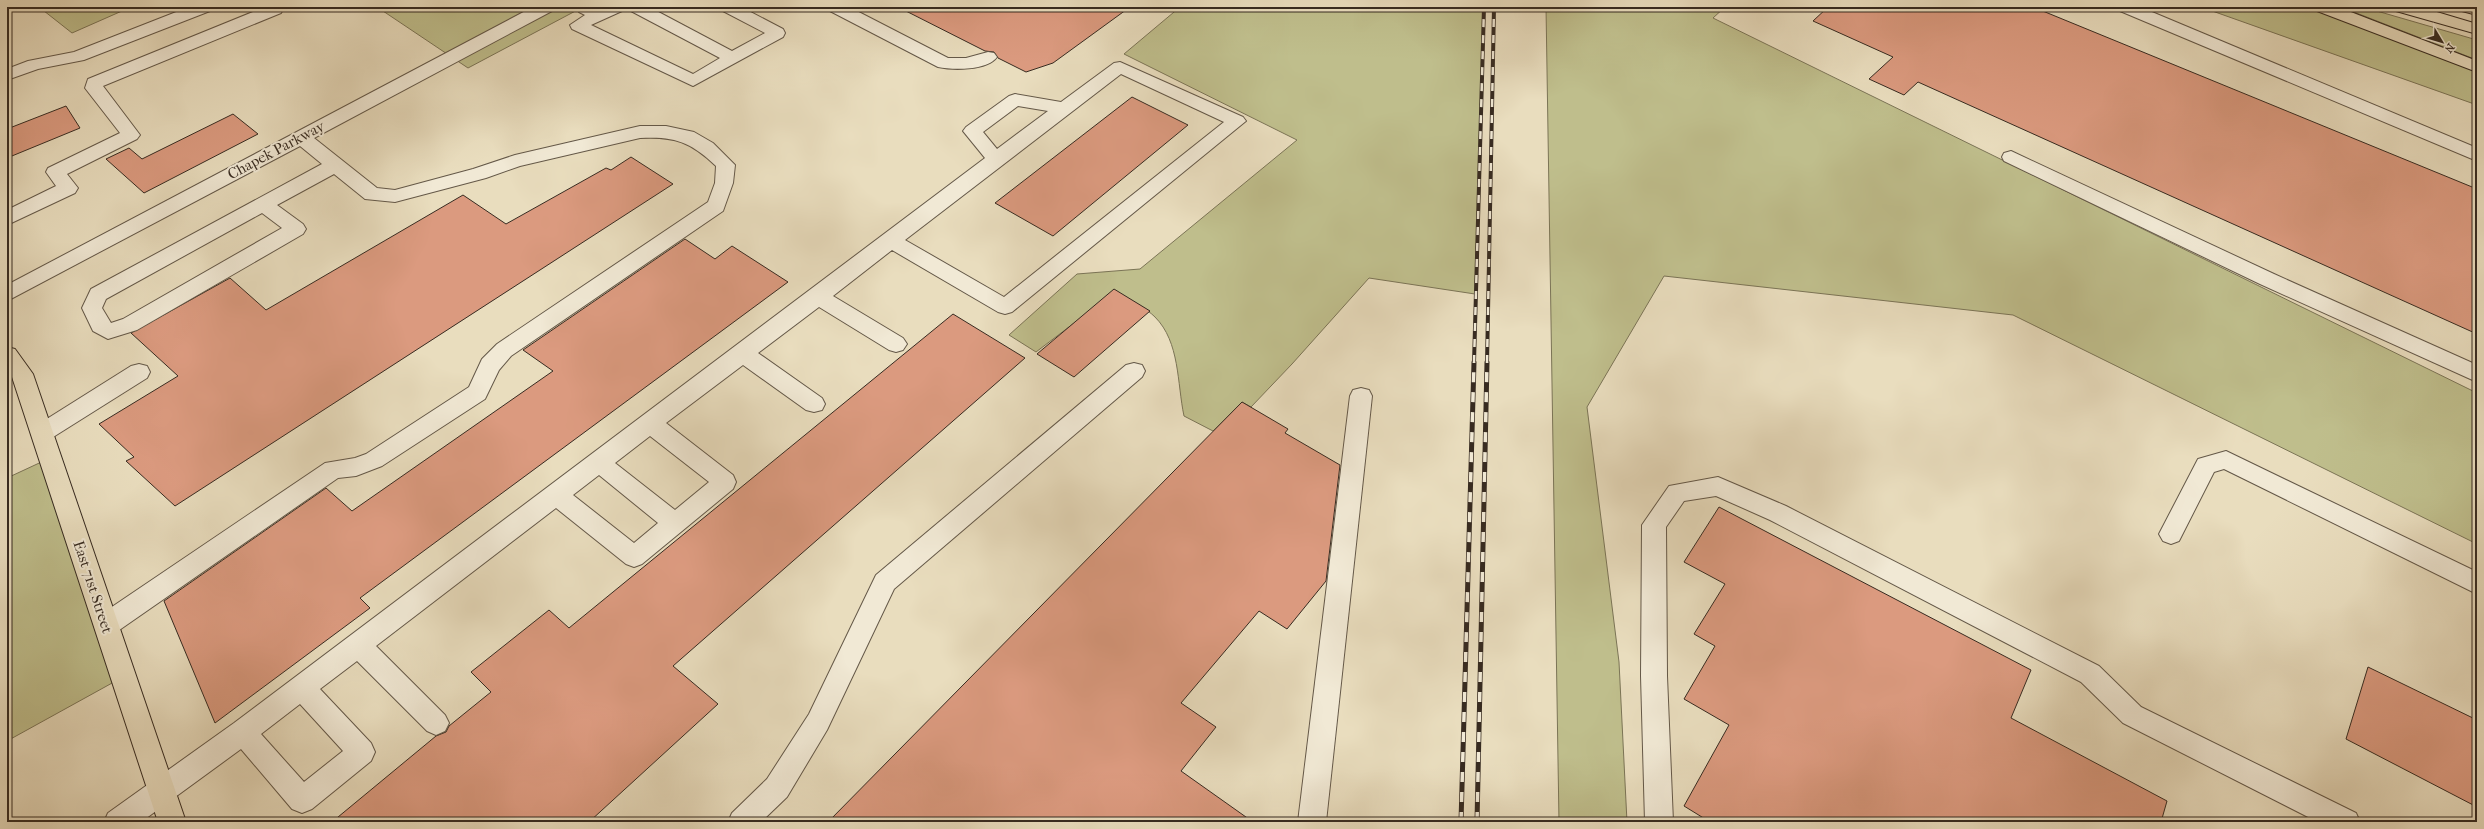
<svg xmlns="http://www.w3.org/2000/svg" width="2484" height="829" font-family="'IM FELL French Canon',serif">
<rect width="100%" height="100%" fill="#e9ddbe"/>
<filter id="stains"><feTurbulence type="fractalNoise" baseFrequency=".005" numOctaves="4"/><feColorMatrix values="0 0 0 0 .2 0 0 0 0 .09 0 0 0 0 .02 0 0 0 .5 -.17"/></filter>
<radialGradient id="worn" r=".72"><stop offset=".6" stop-color="#630" stop-opacity="0"/><stop offset="1" stop-color="#630" stop-opacity=".3"/></radialGradient>
<g fill="#bfbe8c" stroke="#7b7456">
<polygon points="39,7 131,7 72,33"/>
<polygon points="377,7 583,7 468,68"/>
<path d="M1180 7H1484L1475 294 1369 278 1292 364 1251 407 1242 402 1213 431 1184 416C1177 383 1180 342 1155 317 1146 308 1132 302 1121 295L1086 314 1036 352 1009 335 1077 274 1140 269 1297 140 1124 54Z"/>
<polygon points="1546,7 1725,7 1713,18 2477,393 2477,544 2013,315 1664,276 1587,407 1619,662 1627,822 1559,822"/>
<polygon points="2201,7 2323,7 2477,67 2477,105"/>
<polygon points="2341,7 2363,7 2477,40 2477,60"/>
<polygon points="50,458 123,677 7,741 7,478"/>
</g>
<g fill="#db9a7f" stroke="#372b21">
<polygon points="898,7 1130,7 1053,63 1026,72 998,58 994,52 985,51"/>
<polygon points="1828,7 2033,7 2477,189 2477,334 1918,82 1904,95 1869,79 1893,57 1813,21"/>
<polygon points="1132,97 1188,125 1053,236 995,203"/>
<polygon points="66,106 80,128 7,158 7,129"/>
<polygon points="233,114 258,134 144,193 106,159 129,148 142,159"/>
<polygon points="631,157 673,184 175,506 126,461 134,457 99,424 178,376 131,333 230,278 266,310 463,195 506,224 606,168 611,170"/>
<polygon points="685,239 715,259 732,246 788,282 360,598 370,608 215,723 164,601 326,488 352,511 553,371 523,350"/>
<polygon points="1114,289 1150,311 1074,377 1037,354"/>
<polygon points="953,314 1025,358 673,666 718,704 589,822 332,822 436,736 446,732 449,726 491,692 471,672 549,610 569,628"/>
<polygon points="1242,402 1288,429 1285,433 1340,465 1326,581 1287,629 1259,611 1181,703 1216,727 1181,771 1253,822 828,822"/>
<polygon points="1719,507 2031,670 2011,718 2167,801 2161,822 1710,822 1684,806 1729,725 1684,699 1715,646 1694,634 1725,584 1684,562"/>
<polygon points="2368,667 2477,720 2477,807 2346,739"/>
</g>
<g fill="none" stroke-linecap="round" stroke-linejoin="round">
<defs>
<g id="minor">
<polygon points="189,7 212,7 210,11 84,60 38,69 7,80 7,69 28,61 74,52"/>
<polygon points="265,7 282,7 283,9 281,13 103,86 137,131 140,135 137,139 67,174 78,188 75,193 7,225 7,210 56,186 46,172 48,168 120,133 85,88 88,79"/>
<path d="M533 7H554L552 11 314 138 377 188 395 190 473 169 515 155 640 126H666L694 132 713 143 735 165 733 183 723 211 511 356 499 370 485 399 382 466 356 476 338 478 115 633 106 636 97 633 94 625 97 617 325 463 355 458 366 454 469 387 482 359 497 344 708 202 715 183 716 166C691 142 675 136 640 138L520 166 486 178 395 202 365 199 334 174 277 205 303 224 306 229 303 234 137 330 108 339 93 331 82 308 91 289 322 164 300 146 7 301V285ZM262 213 282 228 123 319 111 323 102 308 106 299Z"/>
<polygon points="577,7 624,7 622,11 591,25 693,74 720,58 631,11 629,7 649,7 732,51 765,33 723,11 721,7 741,7 783,29 785,33 783,37 693,86 572,29 570,25 585,15 579,12"/>
<path d="M828 7H849L948 58H966L988 52 994 53 997 57C987 71 952 70 938 67L830 11Z"/>
<polygon points="2118,7 2140,7 2477,148 2477,161 2120,11"/>
<path d="M1120 62 1243 117 1246 121 1012 312 1005 314 998 312 892 250 833 296 903 338 907 344 903 350 896 352 889 350 819 307 758 353 822 398 825 404 822 410 814 412 806 410 743 365 666 423 733 475 736 482 733 489 642 564 634 567 626 564 556 508 376 646 445 715 449 723 445 731 436 735 427 731 357 661 320 689 371 743 375 752 371 761 312 809 302 813 292 809 241 749 141 822H104L108 813 234 723 985 158 963 131 966 127 1009 96 1015 94 1061 102 1114 63ZM1121 74 1224 122 1004 297 905 240ZM1018 106 1048 111 997 149 983 132ZM650 436 709 482 675 510 615 463ZM599 475 658 523 634 543 573 495ZM300 704 343 751 304 782 261 734Z"/>
<polygon points="2011,151 2274,274 2477,365 2477,382 2260,284 2004,161 2002,157 2004,153"/>
<polygon points="1134,363 1142,365 1145,371 1142,377 894,589 827,730 787,797 761,822 728,822 732,813 767,779 809,714 876,575 1126,365"/>
<polygon points="139,364 147,366 150,372 147,378 50,439 42,442 34,439 31,433 34,427 131,366"/>
<polygon points="1361,388 1369,390 1372,396 1326,822 1298,822 1350,396 1353,390"/>
<polygon points="2226,451 2477,572 2477,594 2224,469 2214,472 2179,541 2171,544 2163,541 2159,534 2198,459"/>
<polygon points="1718,477 1786,506 2099,666 2141,707 2356,813 2360,822 2318,822 2123,723 2081,682 1770,520 1716,496 1684,501 1666,527 1667,676 1673,822 1645,822 1641,676 1642,525 1669,486"/>
</g>
<polygon id="major" points="7,347 15,349 33,374 186,822 158,822 12,377 7,370"/>
<g id="highway">
<polygon points="2315,7 2338,7 2477,61 2477,72 2317,11"/>
<polygon points="2394,7 2420,7 2477,24 2477,34 2396,11"/>
<polygon points="2460,7 2477,7 2477,15 2462,11"/>
</g>
</defs>
<use href="#minor" stroke="#645848" stroke-width="2"/>
<use href="#major" stroke="#372b21" stroke-width="2"/>
<use href="#highway" stroke="#372b21" stroke-width="2"/>
<use href="#minor" fill="#f1e9d5" fill-rule="evenodd"/>
<use href="#major" fill="#e9ddbe" fill-rule="evenodd"/>
<use href="#highway" fill="#e9ddbe" fill-rule="evenodd"/>
<defs>
<g id="rail-far1">
<polyline points="1474,363 1484,7"/>
<polyline points="1487,363 1494,7"/>
</g>
<g id="rail">
<polyline points="1461,822 1474,362"/>
<polyline points="1477,822 1487,362"/>
</g>
</defs>
<use href="#rail-far1" stroke="#372b21" stroke-width="4"/>
<use href="#rail" stroke="#372b21" stroke-width="5"/>
<use href="#rail-far1" stroke="#f1e9d5" stroke-width="2.5" stroke-dasharray="8" stroke-linecap="butt"/>
<use href="#rail" stroke="#f1e9d5" stroke-width="3.5" stroke-dasharray="10" stroke-linecap="butt"/>
</g>
<g text-anchor="middle" stroke-width="4" stroke-linejoin="round" paint-order="stroke">
<g font-size="15" fill="#372b21" stroke="#f1e9d5">
<text transform="translate(276 150) rotate(-28)" y="5">Chapek Parkway</text>
<text transform="translate(93 587) rotate(72)" y="5">East 71st Street</text>
</g>
</g>
<rect width="2484" height="829" fill="none" stroke="#e9ddbe" stroke-width="24"/>
<rect x="8" y="8" width="2468" height="813" fill="none" stroke="#372b21" stroke-width="2"/>
<rect x="12" y="12" width="2460" height="805" fill="none" stroke="#372b21"/>
<g transform="translate(2442 42) rotate(128)" stroke="#f1e9d5" stroke-width="3" paint-order="stroke">
<path d="M0-3L7 15L0 10L-7 15Z" fill="#372b21"/>
<text y="-6" font-size="11" font-weight="bold" text-anchor="middle" fill="#372b21">N</text>
</g>
<rect width="100%" height="100%" filter="url(#stains)"/>
<rect width="100%" height="100%" fill="url(#worn)"/>
</svg>
